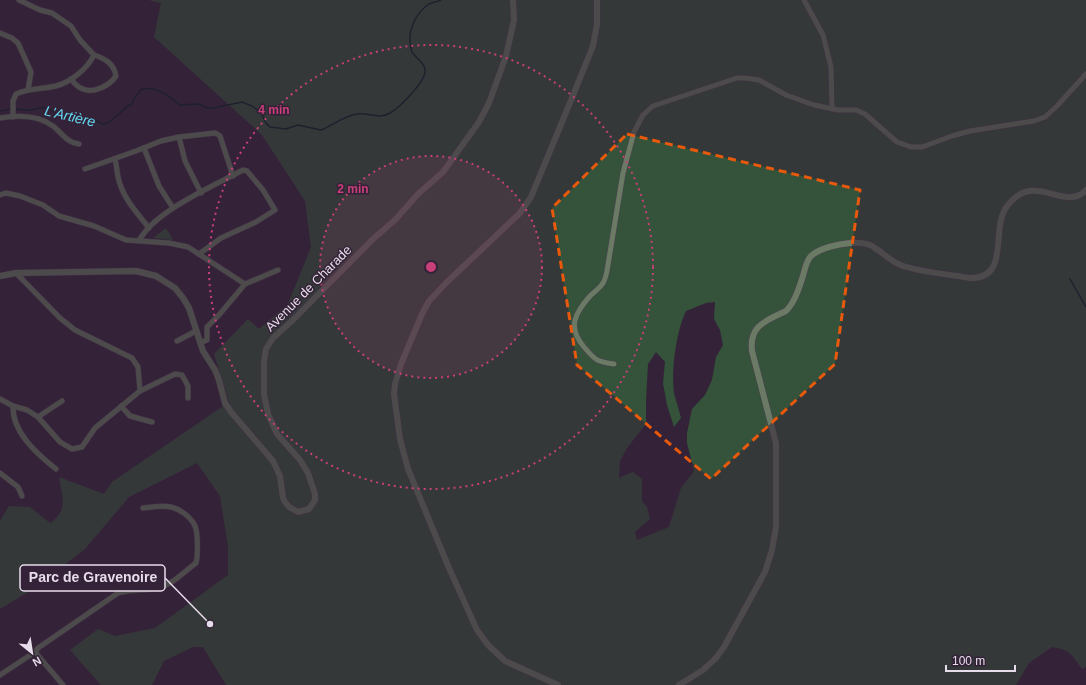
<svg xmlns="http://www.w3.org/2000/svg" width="1086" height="685" font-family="Arial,sans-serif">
<rect width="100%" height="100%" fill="#342338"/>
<g fill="#34533a" fill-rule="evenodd">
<path d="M149 0H1086V667L1082 669C1071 654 1071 650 1052 647L1029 663 1016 685H226L203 647H193L164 661 152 685H101L70 650 98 629 115 636 155 628 228 575V547L220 496 197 463 129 497 85 549 33 589 0 609V521L9 506 30 507 50 523C69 510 62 497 59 477L104 494 112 482 229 402 214 354 248 319 259 329 288 304 311 247 305 201 262 135 154 37 161 3ZM715 302 714 319 720 330 723 345 716 357 712 380 705 395 692 409 687 433V443L694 471 681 488 669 527 637 540 635 532 650 519 647 507 642 501V479L633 472 619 478 620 461 627 448 646 424V400L648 364 656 352 665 362 663 383 667 405 674 427 681 418C679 410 676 401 674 393 671 371 676 332 686 311L706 303Z"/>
<polygon points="166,228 173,240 153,238"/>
</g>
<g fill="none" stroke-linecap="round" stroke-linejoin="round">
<g stroke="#051e23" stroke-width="1.5">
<path d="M0 111C5 111 10 108 15 109 19 109 23 110 28 110 34 110 39 107 46 108 51 109 55 113 60 115 69 119 80 116 90 118 95 119 100 124 104 124 114 122 122 108 132 104 133 98 138 96 140 90 154 84 169 96 180 105L198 104 208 108H213L242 102 252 106 261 113 266 123 270 127 286 129 298 125 321 130C333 125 344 116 357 114 368 112 379 120 390 113 399 108 424 83 425 72 426 63 416 59 412 52 411 50 411 46 410 43 409 28 416 13 429 4 433 2 437 2 441 0"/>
<polyline points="1070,279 1086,307"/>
</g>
<defs>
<g id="minor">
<polyline points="804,0 823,35 831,67 832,109"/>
<polyline points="0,33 12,38 18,43 31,72 28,90"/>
<path d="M71 79C74 83 79 88 83 89 94 94 110 85 116 76 114 64 106 59 94 55"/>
<path d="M13 117V101L16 94C29 88 43 89 56 86 71 82 87 69 94 55L80 40 71 26 52 13 40 10 19 0"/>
<path d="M0 118C18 115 38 115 53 126 61 132 67 143 79 144"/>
<polyline points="179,137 185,161 201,193"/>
<polyline points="144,148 159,186 173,208"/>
<path d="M115 159C117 167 117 176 120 184 125 200 138 214 149 228"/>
<polyline points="85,169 136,151 161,141 179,137 215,133 217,134 220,136 233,176"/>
<polyline points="0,195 6,193 20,196 43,205 59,216 94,226 126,240 169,243 188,247 245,284"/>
<path d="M139 241C154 211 214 186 243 170L247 171 263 190 275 210 256 222 221 238 199 254"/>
<polyline points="16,273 60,318 75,330 132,358 138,367 140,391"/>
<polyline points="177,341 196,331"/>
<polyline points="200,343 207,340 207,327 219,315 245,284 278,270"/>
<path d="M614 364C597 362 595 360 584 347 567 327 575 313 590 296 594 292 600 288 603 283 605 280 606 275 607 271L623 173 634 132 643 115 653 106 737 78H745L759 80 786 95 814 105 838 110H856L865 114 897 142 911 147H922L952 136 970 131 1034 121 1045 117 1057 106 1086 74"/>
<polyline points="0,399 13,406 27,410 38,417 60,442 72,449 82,447 95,428 140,391 175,374 182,375 188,386 188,398"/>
<path d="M13 406C12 432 37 454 56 469"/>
<polyline points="121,406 130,416 152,422"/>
<polyline points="38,417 62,401"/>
<polyline points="0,473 18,487 22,496"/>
<polyline points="35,652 63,685"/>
<path d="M0 675 35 652 38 648 118 593C132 589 144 591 158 588 172 585 185 571 196 563 198 556 198 532 195 526 191 517 180 509 171 507 163 505 152 507 143 508"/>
</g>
<g id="tertiary">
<polyline points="0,276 16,273 136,271 156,276 175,288 183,298 189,308 203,351 215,370 219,380 225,403 231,412 273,461 280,476 283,498 285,502 289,507 298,512 309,509 315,500 315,494 308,473 300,460 277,434 268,414 264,394 264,361 266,349 273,338 293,320 373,239 395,220 418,194 443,172 479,122 489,103 506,56 514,20 513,0"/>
<polyline points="558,685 505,661 488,645 477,630 449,568 408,469 400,439 394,394 395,384 401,364 422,314 429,301 447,282 520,213 531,197 574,93 593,46 597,24 597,0"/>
<path d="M679 685 703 670 716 658 724 647 765 572 772 550 776 527V443L752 351C749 325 766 321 786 311 795 302 799 288 803 276 805 269 806 261 811 256 822 246 856 239 870 245 882 251 890 262 903 266 925 273 948 274 970 278 1012 279 989 227 1008 205 1036 170 1064 213 1086 190"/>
</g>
</defs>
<use href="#minor" stroke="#514154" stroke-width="6"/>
<use href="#tertiary" stroke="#514154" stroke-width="7"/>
<use href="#minor" stroke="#6a7a65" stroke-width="5"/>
<use href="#tertiary" stroke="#6a7a65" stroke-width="6"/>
</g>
<path d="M0 0H1086V685H0ZM627 134 860 190 835 364 711 479 577 365 552 208Z" fill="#342338" fill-opacity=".55" fill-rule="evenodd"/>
<path fill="none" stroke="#e8590c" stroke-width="3" stroke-dasharray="8 5" stroke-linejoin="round" d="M627 134 860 190 835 364 711 479 577 365 552 208Z"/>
<circle cx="431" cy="267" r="111" fill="#c93f78" fill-opacity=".12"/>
<g fill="none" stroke="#c93f78" stroke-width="2" stroke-dasharray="2 4">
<circle cx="431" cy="267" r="111"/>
<circle cx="431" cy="267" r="222"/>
</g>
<g text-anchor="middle" stroke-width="3" stroke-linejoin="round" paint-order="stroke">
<g font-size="13" fill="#e7dcea" stroke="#342338">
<text transform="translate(308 288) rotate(-45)" y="5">Avenue de Charade</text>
</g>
<g font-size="14" font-style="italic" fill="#64daf3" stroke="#342338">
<text transform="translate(70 116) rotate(13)" y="5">L'Artière</text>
</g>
</g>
<circle cx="431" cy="267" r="6" fill="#c93f78" stroke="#342338" stroke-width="2"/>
<g font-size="12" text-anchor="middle" font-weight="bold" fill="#c93f78" stroke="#342338" stroke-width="3" stroke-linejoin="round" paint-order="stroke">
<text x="274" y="114">4 min</text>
<text x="353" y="193">2 min</text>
</g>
<path fill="none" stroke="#e7dcea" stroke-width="1.5" d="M210 624L165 578"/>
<circle fill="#e7dcea" stroke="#342338" stroke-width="1.5" cx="210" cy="624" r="4"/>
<rect fill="#342338" stroke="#e7dcea" stroke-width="1.5" x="20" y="565" width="145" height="26" rx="4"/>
<g font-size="14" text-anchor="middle" font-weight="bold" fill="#e7dcea">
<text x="93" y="582">Parc de Gravenoire</text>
</g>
<g transform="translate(32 653) rotate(150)" stroke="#342338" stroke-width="3" paint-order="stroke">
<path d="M0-3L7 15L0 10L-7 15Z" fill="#e7dcea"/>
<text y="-6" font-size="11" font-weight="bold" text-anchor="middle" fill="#e7dcea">N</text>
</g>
<path d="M946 665v6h69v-6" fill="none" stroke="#e7dcea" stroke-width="2"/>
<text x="952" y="665" font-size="12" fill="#e7dcea" stroke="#342338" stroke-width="3" paint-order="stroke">100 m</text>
</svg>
